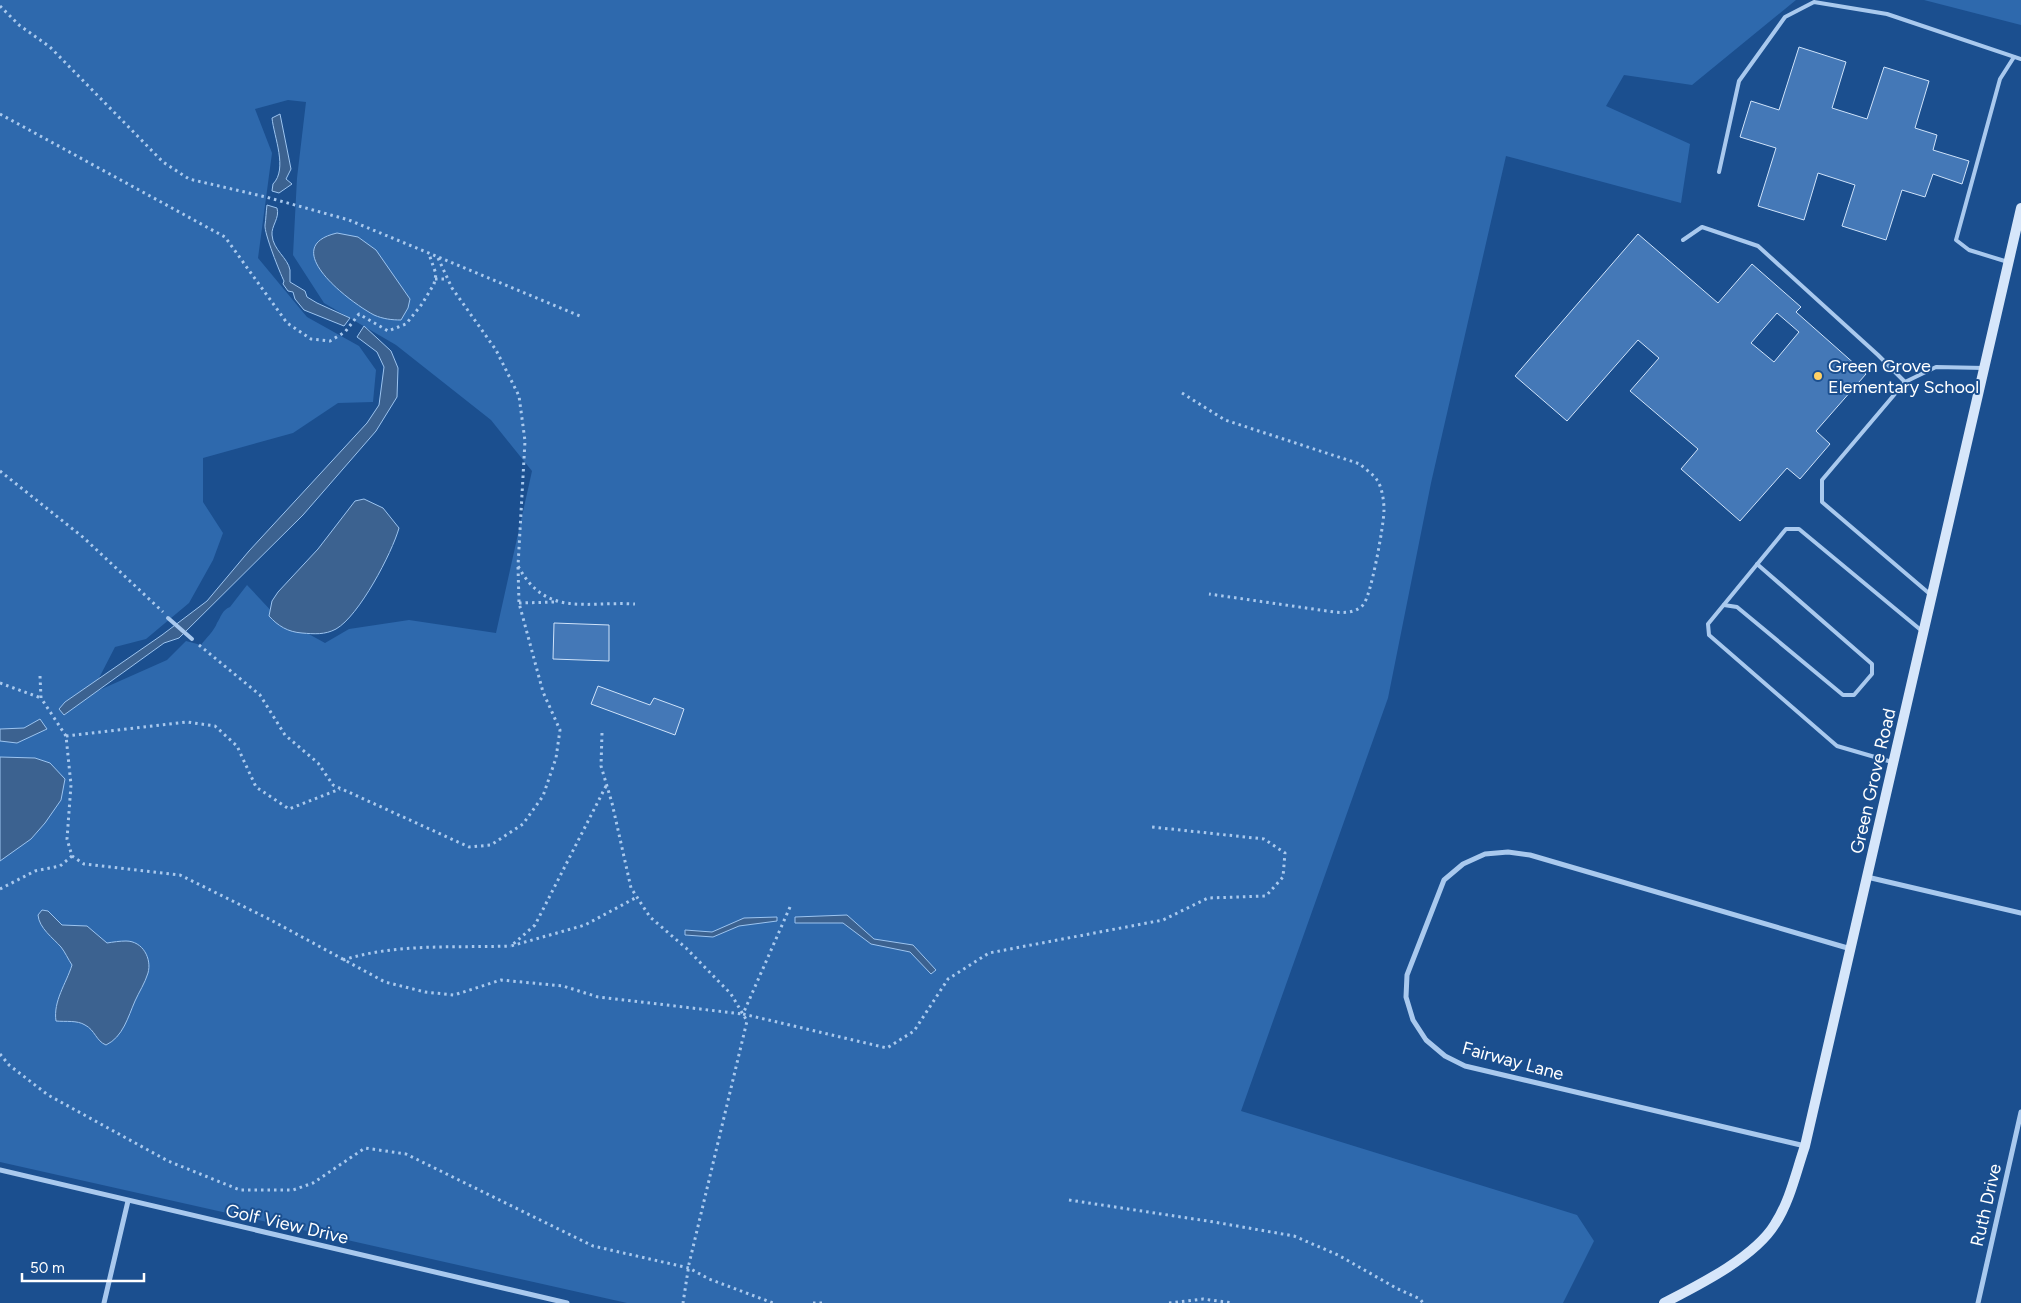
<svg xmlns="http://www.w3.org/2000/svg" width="2021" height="1303" font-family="Figtree,sans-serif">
<rect width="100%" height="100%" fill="#1b4f8f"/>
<g fill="#2e69ad" fill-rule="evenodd">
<path d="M0 0H1796L1692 85 1624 75 1606 106 1690 144 1681 203 1506 156 1431 483 1388 698 1241 1111 1577 1215 1594 1241 1563 1303H627L0 1162ZM288 100 306 102 297 178 293 255 324 303 396 345 491 420 532 471 496 633 409 620 349 629 325 643 276 616 247 585 230 607C222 610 221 617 217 623 214 631 206 638 201 645L186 641 167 660 95 692 98 680 115 647 146 639 189 603 213 560 223 533 203 502V458L293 433 338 403 373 402 376 370 359 346 307 317 258 258 272 153 255 109Z"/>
<polygon points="1924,0 2021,0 2021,25"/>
</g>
<g fill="#3c6290" stroke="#9cc4f0">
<path d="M280 114 291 169 286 179 292 184 279 193 272 191 273 184C288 169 274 137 272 118Z"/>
<path d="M267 205 277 208C280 218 271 226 272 235 273 250 288 258 290 270 290 274 290 278 290 282L305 291 307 297 317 303 350 318 344 326 304 310 295 299 293 292 288 291 283 284 284 281C280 273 264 233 265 225 266 219 266 212 267 205Z"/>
<path d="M337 233 358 237 376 250 410 299 408 308 401 320C392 320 383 319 374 315 351 303 276 247 337 233Z"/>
<polygon points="364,326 391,351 398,368 397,397 376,431 303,515 179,638 164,643 64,715 59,709 65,702 162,635 207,601 249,551 367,423 379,405 384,367 377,352 357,337"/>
<path d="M364 499 383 508 399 528C392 553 359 616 336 629 325 635 314 634 302 633 288 632 278 626 269 616L272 601 278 592 318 549 355 501Z"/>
<polygon points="40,719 47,729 17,743 0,741 0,729 24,728"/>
<polygon points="0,757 35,758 50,763 65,779 61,800 45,823 31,839 0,861"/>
<path d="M42 910 48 911 62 925 87 926 107 943C113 942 120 941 126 941 143 941 152 959 148 973 145 983 139 992 135 1001 128 1017 123 1037 106 1045 96 1041 95 1030 85 1025 77 1020 66 1022 56 1021 53 1001 66 984 72 965 68 959 65 952 61 947 53 938 39 928 38 915Z"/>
<polygon points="847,915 874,939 913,945 936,970 931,974 910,952 871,944 843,923 795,923 795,917"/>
<polygon points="777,917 777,921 739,926 713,937 685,935 685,930 712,932 744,918"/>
</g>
<g fill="#4478b7" stroke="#cfe3fa" fill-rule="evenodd">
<polygon points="1799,47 1846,62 1832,108 1867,119 1884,67 1929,81 1915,128 1937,135 1933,150 1969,161 1962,184 1933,174 1925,197 1902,190 1886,240 1842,226 1855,185 1818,173 1804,220 1758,206 1776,148 1740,137 1751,101 1779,110"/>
<path d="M1638 234 1718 303 1752 264 1801 307 1796 312 1866 374 1816 431 1830 444 1800 479 1787 468 1740 521 1681 469 1698 449 1630 391 1659 358 1638 340 1567 421 1515 376ZM1777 313 1799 332 1774 362 1751 343Z"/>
<polygon points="554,623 609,625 609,661 553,659"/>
<polygon points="598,686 650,705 654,698 684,709 675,735 591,704"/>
</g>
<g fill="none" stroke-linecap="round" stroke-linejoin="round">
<g stroke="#a9c9ee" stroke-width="3" stroke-dasharray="2.5 4" stroke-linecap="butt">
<polyline points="0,6 19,25 50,47 163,162 189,179 266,197 349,220 580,316"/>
<polyline points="0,114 225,237 287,323 311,339 330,341 345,332 359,314 388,331 406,324 422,304 434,284 436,274 429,254"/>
<path d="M438 258 452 288 496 350 519 396 525 441 518 566C546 618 586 601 635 604"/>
<polyline points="435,279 448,279"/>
<path d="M1182 393 1225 420 1360 464C1365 469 1373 474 1377 480 1382 487 1384 501 1384 510 1384 524 1371 597 1363 605 1355 613 1345 613 1334 612L1209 594"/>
<polyline points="0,471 84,538 163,612"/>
<polyline points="519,603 556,602"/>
<polyline points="199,645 260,695 285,735 318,763 333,785 469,847 491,845 523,824 543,796 556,758 560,730 543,692 519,603 518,566"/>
<polyline points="40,676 41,698 66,736 71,785 67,839 72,856 84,864 180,875 267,918 385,982 425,992 454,995 501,980 563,986 598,997 743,1014"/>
<polyline points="0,683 41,698"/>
<polyline points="602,733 601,766 612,803 631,888 650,917 686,948 731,994 747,1021 689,1264 683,1303"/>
<polyline points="66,736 187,722 215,726 237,746 256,787 289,809 340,789"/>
<polyline points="606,786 535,925 511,946 585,925 637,897"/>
<polyline points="0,889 35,871 60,866 72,856"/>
<polyline points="790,907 743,1014 887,1048 914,1031 948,979 989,953 1163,920 1208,898 1266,896 1283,877 1285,853 1264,839 1152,827"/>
<path d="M343 960C397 943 455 948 511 946"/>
<polyline points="0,1054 9,1065 48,1095 168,1161 240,1190 293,1190 313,1183 365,1148 406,1154 593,1246 689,1268 709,1279 773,1303"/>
<polyline points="1069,1200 1214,1222 1294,1236 1338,1255 1396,1288 1420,1299 1423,1303"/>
<polyline points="813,1303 825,1303"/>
<polyline points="1169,1303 1203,1299 1233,1303"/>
</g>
<g stroke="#a9c9ee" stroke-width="4">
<polyline points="1719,172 1739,81 1785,17 1814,2 1887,14 2021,59"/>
<polyline points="1683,240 1702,227 1758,246 1878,355 1905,382"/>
<polyline points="2008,262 1969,250 1956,240 2000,79 2014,57"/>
<polyline points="1931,595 1822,502 1822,480 1905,382 1936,367 1984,368"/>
<polyline points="1724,605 1737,607 1843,695 1854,695 1872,674 1872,664 1757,564"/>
<polyline points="168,618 192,639"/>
<polyline points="1892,762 1837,746 1709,635 1708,624 1786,529 1799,529 1922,631"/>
</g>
<g stroke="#a9c9ee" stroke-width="5">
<polyline points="1867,877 2021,913"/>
<polyline points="1805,1146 1465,1066 1445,1056 1426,1040 1413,1020 1406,997 1407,975 1444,880 1463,864 1485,854 1508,852 1530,855 1851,949"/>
<polyline points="0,1170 567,1303"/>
<polyline points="104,1303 128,1201"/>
<polyline points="1978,1303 2021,1112"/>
</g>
<path stroke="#d6e6fa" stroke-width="10" d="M1664 1303C1699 1285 1755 1257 1775 1224 1790 1201 1796 1172 1805 1146L2021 208"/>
</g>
<circle fill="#ffd166" stroke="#1b4f8f" stroke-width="2" cx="1818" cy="376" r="5"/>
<g text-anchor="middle" stroke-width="4" stroke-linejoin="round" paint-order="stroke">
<g font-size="18" fill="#fff" stroke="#1b4f8f" text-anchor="start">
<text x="1828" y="372">Green Grove<tspan x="1828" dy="21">Elementary School</tspan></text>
</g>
<g font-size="18" fill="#fff" stroke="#1b4f8f">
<text transform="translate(1873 781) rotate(-77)" y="6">Green Grove Road</text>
<text transform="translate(1513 1061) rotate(15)" y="6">Fairway Lane</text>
<text transform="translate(1986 1205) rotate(-77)" y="6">Ruth Drive</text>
<text transform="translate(287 1224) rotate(13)" y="6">Golf View Drive</text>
</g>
</g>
<path d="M22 1273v8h122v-8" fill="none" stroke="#ffffff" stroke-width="2.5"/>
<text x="30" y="1273" font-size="15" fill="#ffffff" stroke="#1b4f8f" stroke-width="4" paint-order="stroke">50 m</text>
</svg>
